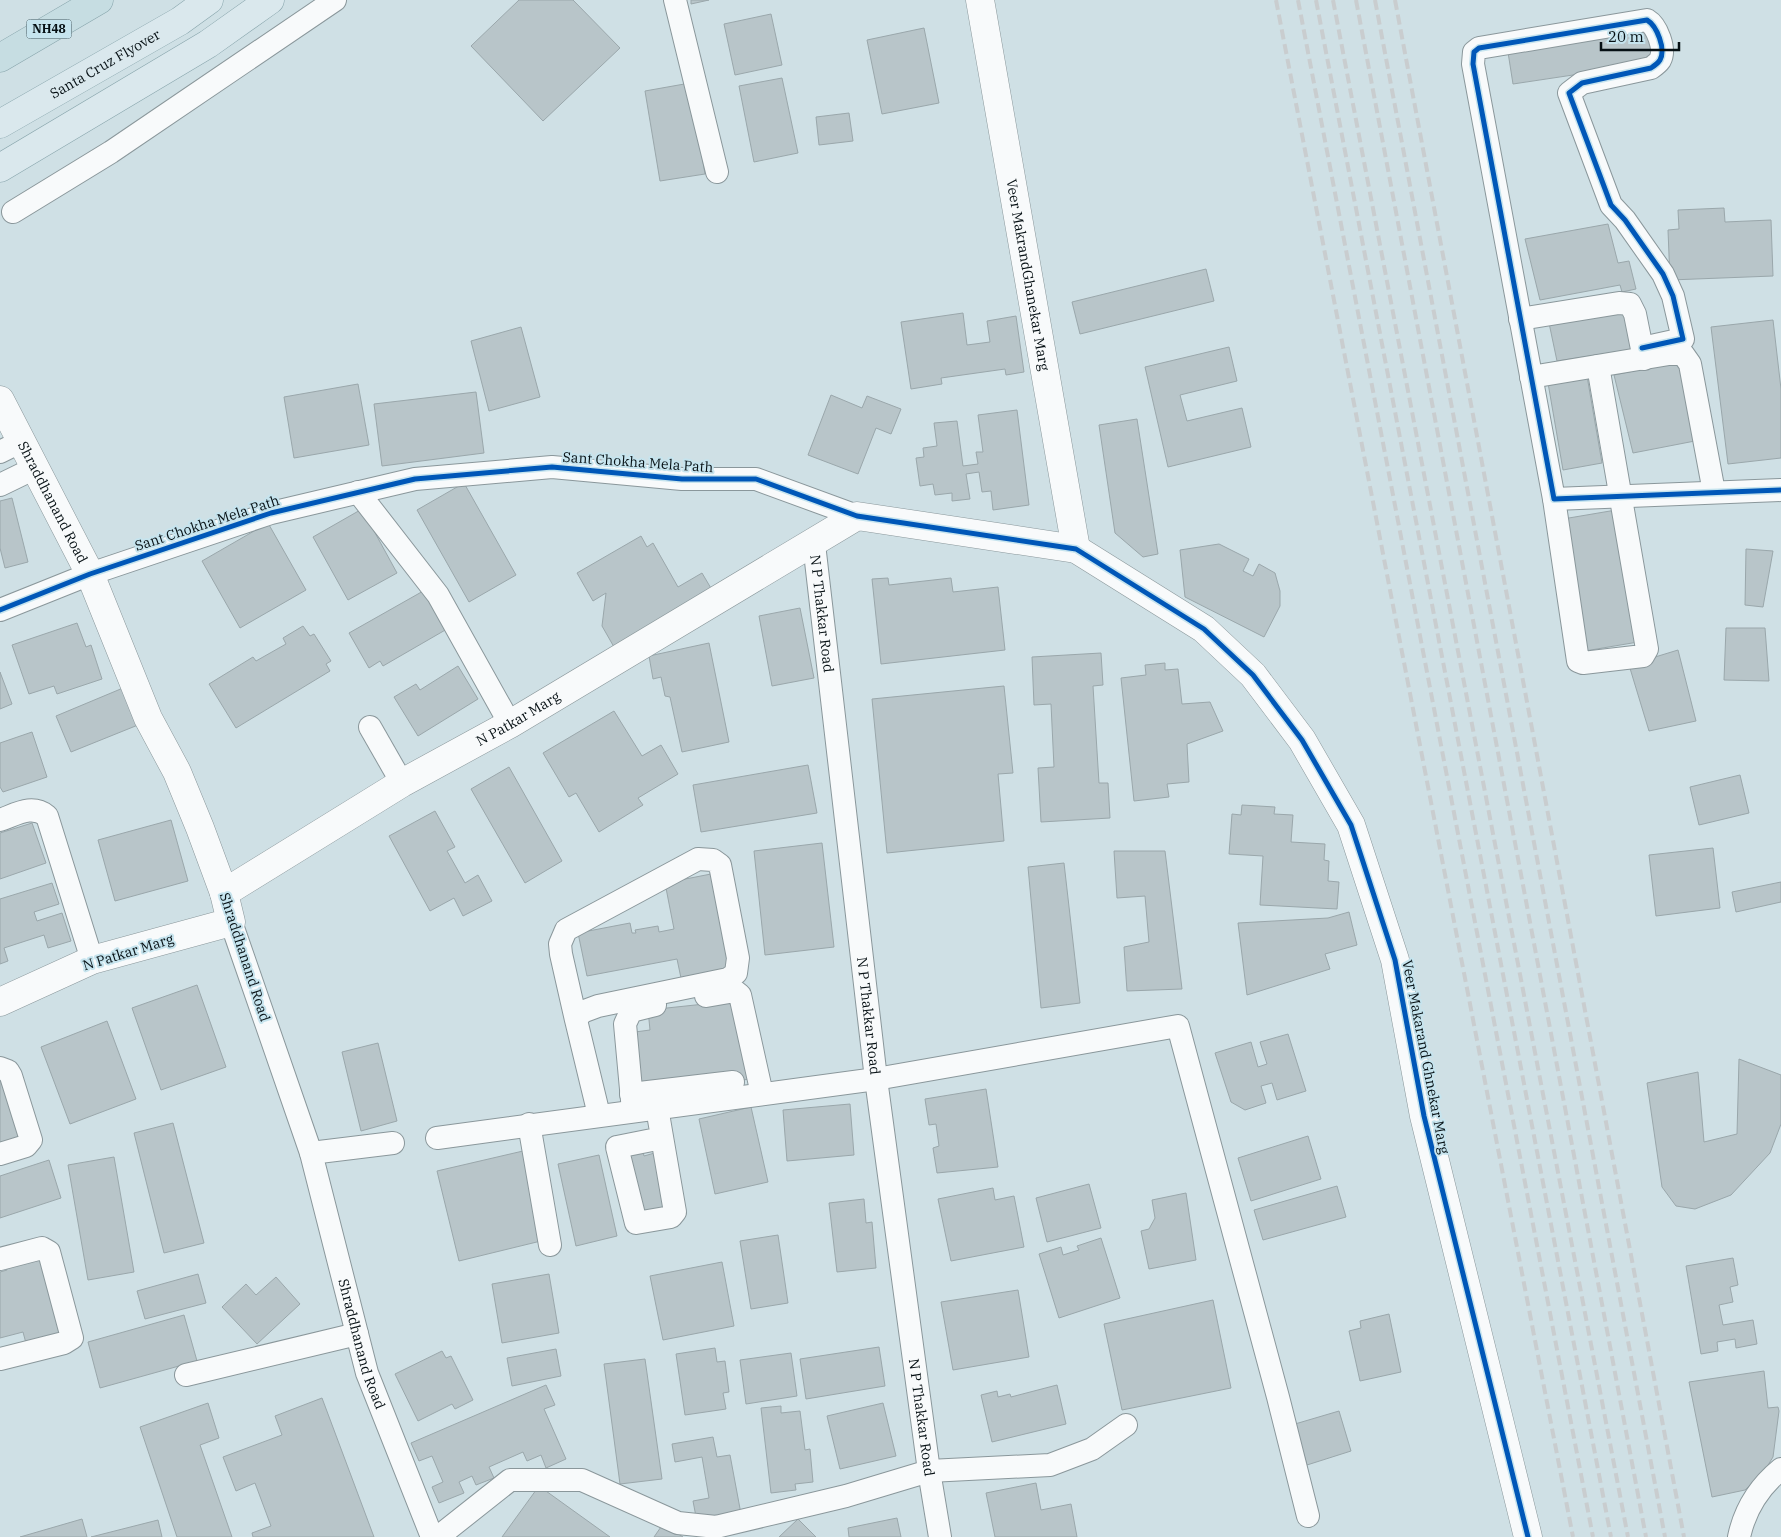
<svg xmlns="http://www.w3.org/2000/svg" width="1781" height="1537" font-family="'IBM Plex Serif',serif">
<rect width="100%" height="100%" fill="#cfe0e5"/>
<g fill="#b8c5c9" stroke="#9aa7ab">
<polygon points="519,0 573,0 620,48 543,121 471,46"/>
<polygon points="691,0 709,0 691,4"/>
<polygon points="771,14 782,65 735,75 724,24"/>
<polygon points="1648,26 1653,63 1513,84 1507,46"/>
<polygon points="924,28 939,103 882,114 867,40"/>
<polygon points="782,78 798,153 754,162 739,86"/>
<polygon points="690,83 705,174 660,181 645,91"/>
<polygon points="849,113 853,141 819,145 816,117"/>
<polygon points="1724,208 1725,222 1771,220 1773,276 1670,280 1668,230 1679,229 1678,210"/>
<polygon points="1608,224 1618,263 1629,261 1636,289 1622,292 1620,285 1540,300 1525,239"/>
<polygon points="1206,269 1214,301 1080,334 1072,302"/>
<polygon points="1626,309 1635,349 1557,361 1549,323"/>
<polygon points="963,313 967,345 990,342 987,321 1016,316 1024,372 1006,375 1005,369 941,378 942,384 911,389 901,322"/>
<polygon points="1773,320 1781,389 1781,458 1728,464 1711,327"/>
<polygon points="521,327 540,397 489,411 471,341"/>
<polygon points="1229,347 1237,381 1180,395 1187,421 1242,408 1251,447 1168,467 1145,367"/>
<polygon points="1682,361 1700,440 1633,453 1614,375"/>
<polygon points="1587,376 1602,463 1563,470 1548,383"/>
<polygon points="358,384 369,445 294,458 284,397"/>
<polygon points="476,392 484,453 382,466 374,404"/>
<polygon points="831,395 862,408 867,396 901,409 891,434 876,428 858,474 808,455"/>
<polygon points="1017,410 1029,505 993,510 991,491 982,492 979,472 966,474 970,499 952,501 952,493 935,495 933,484 920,486 916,458 924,457 923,448 937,446 934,423 957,421 963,466 978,464 976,452 983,452 978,415"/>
<polygon points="1137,419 1158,554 1143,557 1115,533 1099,425"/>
<polygon points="464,483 516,575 469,602 417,510"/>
<polygon points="12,498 28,562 5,568 0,548 0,501"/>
<polygon points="362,509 397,573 348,600 313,537"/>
<polygon points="1616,510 1638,642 1585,651 1563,519"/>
<polygon points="268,523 306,590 240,628 202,561"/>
<polygon points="641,536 647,547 653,543 678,587 702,573 715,595 614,647 602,626 606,593 593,601 577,573"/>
<polygon points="1219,544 1249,559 1243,571 1253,576 1259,564 1275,573 1280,591 1280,606 1264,637 1185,597 1180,550"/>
<polygon points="1746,549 1773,551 1763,607 1745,605"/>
<polygon points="888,578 889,585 951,578 953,592 998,587 1005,650 881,664 872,579"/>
<polygon points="425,590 447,629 383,666 380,661 369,668 349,633"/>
<polygon points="800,608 814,678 772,686 759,616"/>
<polygon points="77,623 86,647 91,645 102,679 57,694 54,686 29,694 12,645"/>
<polygon points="303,626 310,636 314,634 331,661 326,664 330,671 236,728 209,684 253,657 256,661 286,644 283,638"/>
<polygon points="1726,628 1765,628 1769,681 1724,680"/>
<polygon points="709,643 729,742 682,752 670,697 665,696 661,677 653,679 649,656"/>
<polygon points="1678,650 1696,721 1649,731 1629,665"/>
<polygon points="1101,653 1103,685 1093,686 1099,783 1108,783 1110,818 1041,822 1038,768 1054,767 1051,704 1034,705 1032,657"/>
<polygon points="1165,663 1165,670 1178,669 1182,704 1210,702 1223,731 1187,744 1189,782 1167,784 1169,797 1134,801 1121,678 1146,675 1145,665"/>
<polygon points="458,666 478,699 418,736 394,697 416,684 420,690"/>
<polygon points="0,672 12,704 0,709"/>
<polygon points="1004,686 1013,773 998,774 1004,841 887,853 872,699"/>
<polygon points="123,688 138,725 71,752 56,716"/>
<polygon points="614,711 642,756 661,745 678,774 638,798 643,805 599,832 576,793 569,797 543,753"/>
<polygon points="32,732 47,777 3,792 0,787 0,743"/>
<polygon points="808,765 817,813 701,832 693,785"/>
<polygon points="509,767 562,861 525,883 471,789"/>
<polygon points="1740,775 1749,813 1699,825 1690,787"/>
<polygon points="1242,805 1275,807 1274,814 1293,815 1291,842 1325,844 1324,860 1329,861 1328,881 1339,882 1337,909 1260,905 1263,856 1229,854 1232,814 1241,815"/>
<polygon points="435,811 455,847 447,851 465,883 478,875 492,901 463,916 454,898 430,911 389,836"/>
<polygon points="171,820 188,881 115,901 98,840"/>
<polygon points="32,823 46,863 0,879 0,833"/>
<polygon points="822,843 834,947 765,955 754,851"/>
<polygon points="1713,848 1720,908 1656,916 1649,855"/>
<polygon points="1114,851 1165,851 1182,989 1127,991 1124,947 1149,942 1145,896 1117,898"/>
<polygon points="1064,863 1080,1003 1041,1008 1028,867"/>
<polygon points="711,874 729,969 681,978 677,959 587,976 578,933 630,923 632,933 636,933 635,930 658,926 659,932 674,929 665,883"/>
<polygon points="1781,882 1781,902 1736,912 1732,892"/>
<polygon points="52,883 59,904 34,912 37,921 62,913 71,941 48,948 44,935 4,948 8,961 0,964 0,899"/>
<polygon points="1349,912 1357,945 1325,954 1330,969 1247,995 1238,923 1328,918"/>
<polygon points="197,985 226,1067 161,1090 132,1008"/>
<polygon points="733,1001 751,1079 695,1085 641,1084 635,1032 650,1030 648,1010"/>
<polygon points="107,1021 136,1099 70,1124 41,1047"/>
<polygon points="1288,1034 1306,1091 1277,1100 1272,1083 1261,1086 1266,1103 1245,1110 1231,1102 1215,1053 1251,1042 1258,1067 1267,1064 1260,1042"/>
<polygon points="378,1043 397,1121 361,1131 342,1052"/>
<polygon points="1739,1059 1781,1075 1781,1124 1770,1153 1731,1195 1695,1209 1676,1206 1662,1187 1647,1083 1698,1072 1704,1142 1737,1134"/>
<polygon points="0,1079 25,1138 0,1146"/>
<polygon points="986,1089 998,1167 937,1173 933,1148 939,1146 936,1124 929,1125 925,1099"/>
<polygon points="850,1104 854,1155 787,1161 783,1110"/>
<polygon points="751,1107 768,1182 715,1194 699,1119"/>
<polygon points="173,1123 204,1243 164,1253 134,1133"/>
<polygon points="1308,1136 1321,1179 1251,1201 1238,1158"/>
<polygon points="642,1148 644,1156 658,1152 673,1211 642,1219 624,1152"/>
<polygon points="523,1151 545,1240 459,1261 437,1171"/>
<polygon points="599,1155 617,1236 576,1246 558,1164"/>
<polygon points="114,1157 134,1272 88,1280 68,1165"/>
<polygon points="49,1160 61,1198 0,1218 0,1176"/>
<polygon points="1089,1184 1101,1228 1047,1242 1036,1198"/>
<polygon points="1337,1186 1346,1217 1263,1240 1254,1210"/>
<polygon points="993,1188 995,1200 1014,1196 1024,1247 951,1261 938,1199"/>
<polygon points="1186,1193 1196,1260 1149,1269 1141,1231 1149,1229 1155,1218 1152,1200"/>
<polygon points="864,1199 866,1223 872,1222 876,1268 837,1272 829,1203"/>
<polygon points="778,1235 788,1303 751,1309 740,1241"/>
<polygon points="1101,1238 1120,1298 1059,1318 1039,1254 1061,1247 1063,1255 1079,1250 1077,1246"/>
<polygon points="42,1254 63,1338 27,1347 23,1332 0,1338 0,1272 7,1270 5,1264"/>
<polygon points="1733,1258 1738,1285 1730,1287 1733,1302 1719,1305 1723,1325 1753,1320 1757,1344 1736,1348 1735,1339 1717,1342 1718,1351 1701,1354 1686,1266"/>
<polygon points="722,1262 734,1326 663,1340 650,1276"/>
<polygon points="198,1274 206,1303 145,1319 137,1291"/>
<polygon points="549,1274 559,1333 502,1343 492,1284"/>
<polygon points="276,1277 300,1304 257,1344 222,1307 246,1284 256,1295"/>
<polygon points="1018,1290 1029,1357 953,1370 941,1302"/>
<polygon points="1213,1300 1231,1388 1122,1410 1104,1324"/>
<polygon points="1389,1314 1401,1372 1360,1381 1349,1331 1361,1328 1360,1321"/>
<polygon points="184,1315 197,1361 100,1388 88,1342"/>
<polygon points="879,1347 885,1386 806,1399 800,1359"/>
<polygon points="715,1348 717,1362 725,1361 729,1392 723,1393 726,1409 685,1415 676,1354"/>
<polygon points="556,1349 561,1376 512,1386 507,1358"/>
<polygon points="442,1351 446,1358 451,1356 473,1400 455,1409 452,1404 418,1421 395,1374"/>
<polygon points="791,1353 797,1396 746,1404 740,1360"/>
<polygon points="645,1359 662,1479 620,1484 604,1364"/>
<polygon points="1764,1371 1768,1408 1778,1407 1779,1411 1773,1457 1765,1470 1745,1490 1712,1497 1689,1382"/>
<polygon points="546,1385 555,1405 544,1409 566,1459 546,1468 541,1455 527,1461 523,1452 489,1467 494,1478 476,1485 472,1476 459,1482 464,1493 439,1503 432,1487 443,1482 432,1456 419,1461 411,1443"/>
<polygon points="1057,1385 1066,1424 992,1442 981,1395 997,1391 998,1397 1010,1394 1011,1397"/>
<polygon points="322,1398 374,1537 253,1537 252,1533 271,1526 255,1483 236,1491 223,1457 282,1435 275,1416"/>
<polygon points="208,1403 219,1438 200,1445 232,1537 177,1537 140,1427"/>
<polygon points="883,1403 896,1456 840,1469 827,1416"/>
<polygon points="781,1406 781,1413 800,1411 805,1450 810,1449 813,1482 795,1484 796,1490 771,1493 761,1408"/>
<polygon points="1339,1411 1351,1451 1307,1465 1295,1424"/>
<polygon points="713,1437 717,1457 730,1455 741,1514 697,1522 693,1501 709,1498 702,1457 675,1462 672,1444"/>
<polygon points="1036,1483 1041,1510 1071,1504 1077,1537 995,1537 986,1493"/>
<polygon points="539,1486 610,1537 502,1537"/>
<polygon points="897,1518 901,1537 849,1537 848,1528"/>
<polygon points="82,1519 87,1537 20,1537"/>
<polygon points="798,1519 816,1537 779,1537"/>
<polygon points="158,1520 162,1537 91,1537"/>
<polygon points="663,1524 683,1537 654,1537"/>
</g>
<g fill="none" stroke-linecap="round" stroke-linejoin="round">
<defs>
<g id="minor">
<polyline points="675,0 717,172"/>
<polyline points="13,212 111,152 335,0"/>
<polyline points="1520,319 1619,303 1630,304 1635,314 1644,359"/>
<path d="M1642 348 1683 339 1673 296 1663 274 1625 220 1611 205 1569 93 1582 83 1651 68C1654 66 1658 63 1660 60 1666 49 1657 26 1647 20L1479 48 1474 52 1473 64 1554 499 1781 490"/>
<polyline points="1531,377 1669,354 1683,354 1690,364 1714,492"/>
<polyline points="0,452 22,441"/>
<polyline points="0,485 35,468"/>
<polyline points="358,492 438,595 510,724"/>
<polyline points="1554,499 1578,661 1583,663 1643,656 1647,649 1598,366"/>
<path id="s1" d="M814 544 876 1079 929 1471 940 1537"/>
<polyline points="0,610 90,574 271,513 415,479 552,467 682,479 756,479 857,516"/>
<polyline points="370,727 402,783"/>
<path d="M0 820C17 814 32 804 47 816L92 960"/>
<path id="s2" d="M231 922 311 1153 367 1373 432 1537"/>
<polyline points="706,996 735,991 740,995 762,1094"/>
<polyline points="576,1020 561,954 560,944 566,930 698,859 713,860 720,865 738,958 736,973 728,979 598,1006 582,1012 576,1020 599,1115"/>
<polyline points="0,1068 8,1071 11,1076 31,1140 26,1146 0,1154"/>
<polyline points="631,1094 733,1082"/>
<polyline points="657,1108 675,1212 671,1217 636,1223 617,1147 662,1138"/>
<polyline points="633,1111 625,1024 631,1011 655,1005"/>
<polyline points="529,1124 550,1245"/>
<polyline points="437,1138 876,1079 1178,1026 1278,1397 1308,1516"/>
<polyline points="311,1153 393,1143"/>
<polyline points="0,1259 42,1248 49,1252 72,1338 64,1343 0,1359"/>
<polyline points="186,1375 357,1334"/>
<polyline points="438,1537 510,1480 582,1480 678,1523 716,1527 846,1496 929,1471 1050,1465 1092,1449 1126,1425"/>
<path d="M1739 1537C1745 1509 1759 1487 1781 1469"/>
</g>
<g id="tertiary">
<path id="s3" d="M980 0 1076 549"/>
<path id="s4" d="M0 400 90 574 148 718 177 772 200 828 224 893 231 922 92 960 0 1002"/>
<path id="s5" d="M224 893 402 783 510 724 857 516 1076 549 1204 629 1253 675 1302 740 1351 825 1395 960 1424 1116 1528 1537"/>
</g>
<g id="primary">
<path id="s6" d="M0 124 180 21 209 0"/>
<polyline points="0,168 208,44 270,0"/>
</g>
<polyline id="motorway" points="0,58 99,0"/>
</defs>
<use href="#minor" stroke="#8a979b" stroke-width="24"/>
<use href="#tertiary" stroke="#8a979b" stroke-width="29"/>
<use href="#primary" stroke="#87a4ab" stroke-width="29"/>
<use href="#motorway" stroke="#87a4ab" stroke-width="29"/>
<use href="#minor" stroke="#f8fafb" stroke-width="22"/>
<use href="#tertiary" stroke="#f8fafb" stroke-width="28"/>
<use href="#primary" stroke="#dae8ed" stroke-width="28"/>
<use href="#motorway" stroke="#c6dde2" stroke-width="28"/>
<g stroke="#c9cdcf" stroke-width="4" stroke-dasharray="10 5" stroke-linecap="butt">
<polyline points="1276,0 1573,1537"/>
<polyline points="1298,0 1593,1537"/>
<polyline points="1316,0 1611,1537"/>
<polyline points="1333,0 1628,1537"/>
<polyline points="1356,0 1646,1537"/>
<polyline points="1375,0 1665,1537"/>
<polyline points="1395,0 1684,1537"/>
</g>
<defs>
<g id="cycleway">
<path d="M1642 348 1683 339 1673 296 1663 274 1625 220 1611 205 1569 93 1582 83 1651 68C1654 66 1658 63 1660 60 1666 49 1657 26 1647 20L1479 48 1474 52 1473 64 1554 499 1781 490"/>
<polyline points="0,610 90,574 271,513 415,479 552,467 682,479 756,479 857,516 1076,549 1204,629 1253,675 1302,740 1351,825 1395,960 1424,1116 1528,1537"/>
</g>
</defs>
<use href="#cycleway" stroke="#c6e4ee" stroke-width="8"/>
<use href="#cycleway" stroke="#0057b8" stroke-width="5"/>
</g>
<g text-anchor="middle" stroke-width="4" stroke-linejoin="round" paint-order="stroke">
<rect fill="#c6e4ee" stroke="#405055" stroke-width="1" x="26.5" y="19.5" width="45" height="19" rx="4"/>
<g font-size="12" font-weight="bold" fill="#061014">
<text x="49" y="33">NH48</text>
</g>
<g font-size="14" fill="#061014" stroke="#c6e4ee">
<text dy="5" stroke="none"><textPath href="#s6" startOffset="121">Santa Cruz Flyover</textPath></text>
<text dy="5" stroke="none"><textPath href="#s3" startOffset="279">Veer MakrandGhanekar Marg</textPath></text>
<text transform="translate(638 462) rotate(4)" y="5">Sant Chokha Mela Path</text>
<text dy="5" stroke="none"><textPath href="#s4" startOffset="115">Shraddhanand Road</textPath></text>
<text transform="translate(207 523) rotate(-18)" y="5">Sant Chokha Mela Path</text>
<text dy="5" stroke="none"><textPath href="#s1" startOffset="70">N P Thakkar Road</textPath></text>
<text dy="5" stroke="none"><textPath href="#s5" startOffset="342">N Patkar Marg</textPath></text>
<text transform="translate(128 952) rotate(-17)" y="5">N Patkar Marg</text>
<text transform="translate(245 957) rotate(72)" y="5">Shraddhanand Road</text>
<text dy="5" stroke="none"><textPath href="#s1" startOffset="475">N P Thakkar Road</textPath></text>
<text transform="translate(1426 1057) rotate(79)" y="5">Veer Makarand Ghnekar Marg</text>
<text dy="5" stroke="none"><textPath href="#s2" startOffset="442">Shraddhanand Road</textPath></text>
<text dy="5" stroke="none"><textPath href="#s1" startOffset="880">N P Thakkar Road</textPath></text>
</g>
</g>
<path d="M1601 42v8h78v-8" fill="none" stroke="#061014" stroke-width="2.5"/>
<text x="1608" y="42" font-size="15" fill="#061014" stroke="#c6e4ee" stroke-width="4" paint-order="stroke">20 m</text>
</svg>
